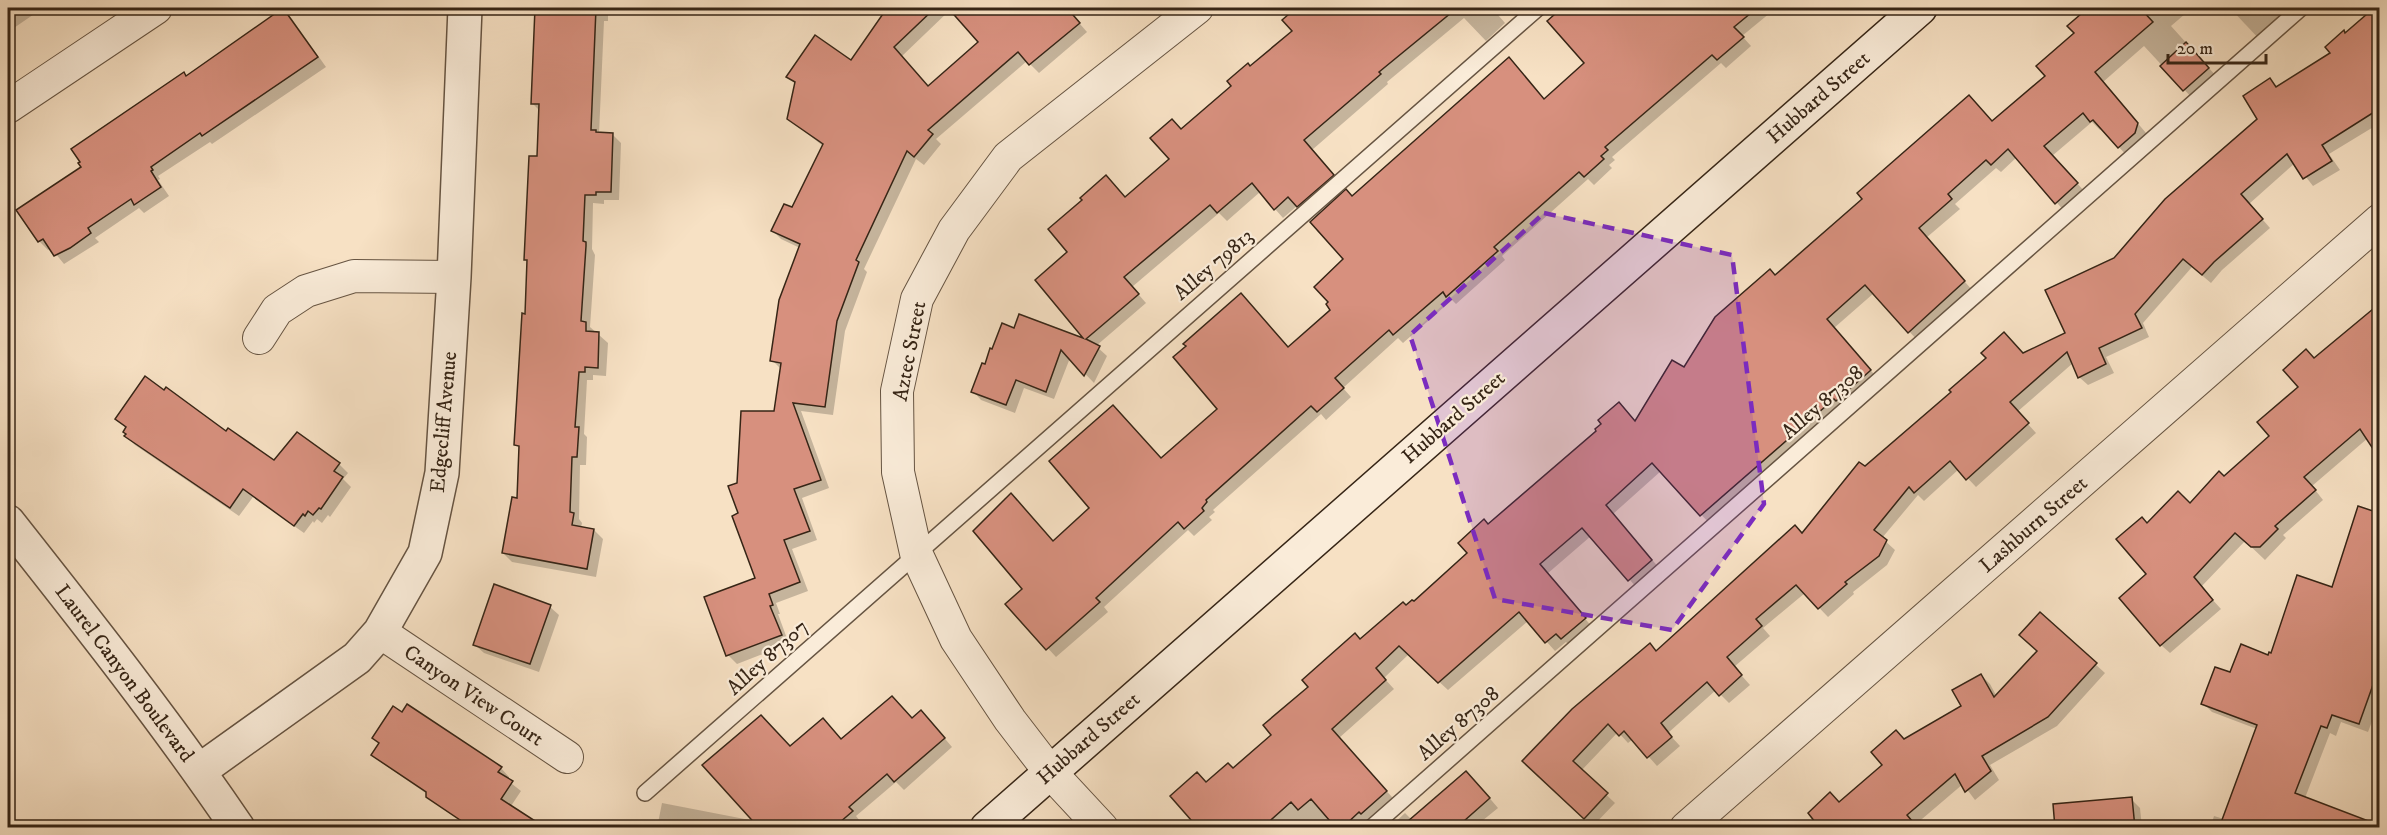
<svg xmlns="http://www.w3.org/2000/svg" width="2387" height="835" font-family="'IM FELL DW Pica',serif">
<rect width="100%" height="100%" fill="#f7e1c4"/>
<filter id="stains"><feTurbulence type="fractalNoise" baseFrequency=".00333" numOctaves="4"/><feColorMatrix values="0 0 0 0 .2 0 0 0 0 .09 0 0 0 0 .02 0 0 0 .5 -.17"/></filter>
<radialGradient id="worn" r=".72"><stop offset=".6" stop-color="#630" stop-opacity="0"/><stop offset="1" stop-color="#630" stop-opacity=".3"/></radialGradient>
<g fill="#0003" fill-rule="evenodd">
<polygon points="8,8 43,8 8,32"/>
<polygon points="537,8 608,8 608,21 604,21 599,134 612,134 621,143 619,200 604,200 604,204 593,203 592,249 595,255 590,327 608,343 606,376 593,375 593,380 587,380 584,434 587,437 586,465 580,465 579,519 582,523 581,528 594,530 603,539 596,577 512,562 503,553 518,500 520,449 516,444 526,315 528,262 526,259 539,158 540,111 532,103"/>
<path d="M883 8H1066L1087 32 1039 73 1027 61 936 139 941 144 924 165 916 159 864 269 867 272 845 331 833 415 801 411 829 488 802 498 817 540 792 549 808 591 776 603 780 614H778L789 644 737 664 728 655 757 578 740 514 738 484 775 413 782 370 772 360 800 248 781 239 773 231 793 209 823 146 789 119 796 84 788 77 851 62 886 12ZM951 9 980 42 928 88 901 57Z"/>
<polygon points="1299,8 1492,8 1505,23 1486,41 1464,18 1387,82 1388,84 1312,150 1341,184 1306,215 1297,206 1283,218 1260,192 1227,221 1219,213 1132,287 1146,303 1096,346 1107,356 1094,383 1070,358 1054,399 1024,388 1015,413 981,400 973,391 986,366 1015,329 1088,342 1037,280 1171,159 1182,131 1294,31 1284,20"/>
<polygon points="1567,8 1776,8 1742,36 1751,46 1726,68 1721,63 1612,157 1615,160 1609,165 1612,168 1594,185 1588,179 1502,256 1505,260 1456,304 1452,300 1403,343 1398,338 1343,388 1351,397 1326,420 1321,414 1213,510 1215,512 1209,517 1212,520 1194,536 1188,530 1104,607 1108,612 1056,657 1007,604 1025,589 1053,542 1162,460 1332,310 1345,259 1352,197 1545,100 1586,63 1550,22"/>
<polygon points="2090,8 2192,8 2171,26 2217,77 2193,99 2144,46 2103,82 2146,133 2143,142 2127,156 2102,128 2100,130 2092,122 2052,156 2086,193 2065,212 2017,157 2001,172 1996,168 1955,204 1960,209 1926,238 1973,291 1918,341 1874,293 1834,328 1879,380 1709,523 1661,471 1613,514 1660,569 1637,588 1591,536 1547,574 1593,628 1571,647 1566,642 1555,651 1528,621 1448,690 1409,654 1384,678 1394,689 1339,738 1400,806 1375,828 1200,828 1206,784 1233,770 1274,735 1360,641 1414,603 1470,554 1489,526 1636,422 1775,277 1993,123 2047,76 2076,34 2069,26"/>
<polygon points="2230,8 2272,8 2284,21 2261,41"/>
<polygon points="2377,8 2380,8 2380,123 2329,154 2340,170 2313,186 2295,163 2249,204 2270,228 2222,270 2211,283 2192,267 2143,323 2149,337 2106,357 2114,373 2088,385 2079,377 2073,363 2017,412 2036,433 1976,487 1959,469 1924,501 1918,495 1882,538 1895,550 1887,565 1853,592 1854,594 1828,617 1805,593 1763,628 1770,636 1734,667 1750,685 1729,703 1716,690 1668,733 1680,746 1657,766 1633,739 1628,743 1618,732 1581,771 1615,803 1593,826 1533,770 1657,652 1803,535 1865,468 2023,354 2067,334 2115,259 2259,119 2270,80 2278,88 2333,54 2345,34"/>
<polygon points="283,10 292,19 326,67 212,144 210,142 158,176 160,179 158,180 169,196 144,213 139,208 95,238 99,242 64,264 51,248 48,250 39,241 83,168 187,77"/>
<polygon points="2376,310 2380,313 2380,455 2368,438 2312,486 2323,500 2283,535 2286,538 2265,560 2245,541 2201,587 2221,609 2170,653 2161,645 2148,575 2148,525 2190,505 2271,436 2315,360"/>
<polygon points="117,419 227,433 275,462 297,434 339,464 348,473 343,479 351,487 330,517 328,515 322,523 317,519 314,523 313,521 304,533 253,497 239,516 135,445 126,436 127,429"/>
<polygon points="2359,508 2380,515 2380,700 2368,732 2341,722 2336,736 2330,733 2305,798 2345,828 2210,828 2214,816 2224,819 2257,729 2212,712 2203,703 2231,674 2269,657 2333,589"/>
<polygon points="550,607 559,615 539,672 484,653 475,645"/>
<polygon points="2040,614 2105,673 2057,726 1990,765 1999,780 1975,800 1963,784 1915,825 1917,828 1805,828 1815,819 1840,803 1884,765 1905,740 1963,707 1981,675 1990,684 1997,697 2038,651"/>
<polygon points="912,720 930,721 952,747 904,790 896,782 856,816 860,821 852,828 657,828 662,803 755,821 790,748 842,741"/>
<polygon points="374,738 501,768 509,777 507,780 521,791 511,806 544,828 471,828 435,803 427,794 382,763 373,755 380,745"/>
<polygon points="1475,781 1498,808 1482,821 1492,828 1389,828 1405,813 1412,820"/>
<polygon points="2131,799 2140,808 2142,828 2037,828"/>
<polygon points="1562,821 1569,828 1556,828"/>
</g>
<g fill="#d7907e" stroke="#362516" stroke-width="1.5">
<polygon points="283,8 318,57 202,136 200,133 151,167 153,170 151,171 161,187 134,205 131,199 88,228 91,233 70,248 54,256 43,239 38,242 16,210 81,167 78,163 80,162 71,149 184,72 186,76"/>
<polygon points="535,8 596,8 591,130 596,130 596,132 613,133 611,192 596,192 596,195 585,195 583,241 586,242 586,246 581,321 586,322 586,331 599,332 598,368 585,367 585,372 579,372 575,427 579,427 577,457 572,457 570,512 574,513 572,525 594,529 587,569 502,553 512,497 517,498 519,446 514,445 522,313 525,314 527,260 524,260 529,156 537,156 539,104 531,104"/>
<polygon points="887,8 935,8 894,47 928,86 978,42 948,8 1067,8 1080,23 1029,65 1018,52 928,130 933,134 914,157 907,151 856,260 859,262 837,321 825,407 793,403 821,480 794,489 810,531 784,540 800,582 769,594 773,605 770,606 782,635 726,656 704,597 755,578 732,516 738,513 728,486 737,483 741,411 774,411 781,363 770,361 779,300 800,244 771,231 784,204 792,207 823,144 787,119 795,82 786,77 815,35 851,60"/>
<polygon points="1296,8 1457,8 1379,72 1381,74 1304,140 1334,175 1297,207 1288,197 1274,210 1252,183 1217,213 1210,205 1124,277 1139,294 1086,339 1100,346 1084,376 1061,350 1046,392 1016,380 1006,405 971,392 982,363 985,364 990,348 992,349 1002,323 1014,328 1019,314 1083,338 1035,280 1067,252 1048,229 1082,200 1080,198 1106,175 1125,197 1169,159 1150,138 1172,119 1181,129 1231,86 1227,81 1248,63 1250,66 1292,31 1282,20"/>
<polygon points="1562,8 1757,8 1734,27 1744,37 1717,60 1712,55 1605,147 1608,150 1601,156 1604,159 1584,177 1579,172 1494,247 1498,251 1446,297 1443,292 1393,335 1389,330 1335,378 1344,388 1317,412 1311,406 1206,500 1207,502 1202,508 1204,511 1184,529 1178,522 1096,598 1100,602 1046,650 1005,604 1022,589 973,531 1011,493 1053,541 1089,508 1049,461 1113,405 1161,458 1217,409 1173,357 1186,346 1183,344 1241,293 1288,347 1330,310 1326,304 1328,302 1314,287 1343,259 1310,222 1346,189 1352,196 1509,57 1544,99 1584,63 1547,21"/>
<polygon points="2088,8 2140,8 2153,22 2095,72 2138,123 2135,133 2118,148 2093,120 2090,122 2083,113 2044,146 2078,183 2055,204 2008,149 1991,165 1986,160 1948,194 1952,199 1919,228 1965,281 1908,333 1865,285 1827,319 1871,370 1836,401 1834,399 1700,516 1652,463 1606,505 1652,560 1628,581 1582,528 1540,564 1586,618 1561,639 1556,634 1545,643 1519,612 1438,683 1399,646 1376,668 1386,680 1332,729 1387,791 1361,814 1359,812 1342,828 1336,828 1311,799 1298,810 1291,802 1262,828 1198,828 1170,796 1197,772 1206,782 1228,763 1233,768 1271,735 1263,725 1308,687 1302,680 1355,633 1360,639 1403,602 1406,605 1412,600 1414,601 1467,553 1458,543 1484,519 1488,524 1596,431 1595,429 1601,424 1598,420 1619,402 1635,421 1672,360 1684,367 1715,317 1770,269 1775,275 1862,199 1857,193 1969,95 1992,121 2045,76 2036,66 2074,33 2067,26"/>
<polygon points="2374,8 2379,8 2379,109 2322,145 2332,161 2303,179 2287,154 2241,194 2263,219 2214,262 2202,275 2183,259 2135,314 2142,328 2099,348 2106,364 2078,378 2067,352 2010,402 2029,423 1966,480 1950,461 1914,493 1909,487 1874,530 1887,540 1879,556 1845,582 1847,584 1818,609 1796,585 1756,619 1762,626 1727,657 1742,675 1719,696 1707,682 1661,723 1672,737 1647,758 1624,731 1619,736 1608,724 1573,761 1608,793 1584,819 1522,761 1572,709 1650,643 1656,651 1795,525 1802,533 1859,462 1865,466 1951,392 1949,390 1986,358 1981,353 2004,332 2023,353 2065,333 2045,290 2114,258 2165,199 2257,119 2243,96 2270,78 2276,87 2330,53 2325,47 2344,30 2345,33"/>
<polygon points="2186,42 2209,68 2183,91 2160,66"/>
<polygon points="2379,304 2379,458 2360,429 2304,477 2316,490 2275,526 2278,529 2260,547 2251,547 2235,533 2194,577 2213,600 2160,646 2119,598 2146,574 2116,539 2142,517 2147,523 2178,491 2190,503 2219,471 2224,476 2269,436 2257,422 2298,387 2283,370 2306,349 2314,358"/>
<polygon points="145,376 164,390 166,387 226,431 228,428 274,460 297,432 340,463 334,471 343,477 321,509 319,508 313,515 308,511 305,516 303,514 294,526 243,489 230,508 124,436 126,434 123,432 126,427 115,419"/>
<polygon points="2358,506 2379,513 2379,668 2359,724 2332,715 2327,728 2321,726 2295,793 2379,825 2379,828 2219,828 2257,725 2201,704 2215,667 2230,672 2241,644 2268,655 2269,652 2271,653 2297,575 2332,587"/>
<polygon points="494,584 551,605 530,664 473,645"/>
<polygon points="2040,612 2097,663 2048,717 1982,756 1991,771 1965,792 1955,774 1907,815 1918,828 1809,828 1815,822 1808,813 1830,792 1839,802 1882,765 1871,752 1896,730 1904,739 1961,706 1952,690 1981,674 1994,697 2037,651 2019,635"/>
<polygon points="892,696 912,718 921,710 945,738 894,782 887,774 849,807 853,811 833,828 759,828 702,765 761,715 790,746 823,718 841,739"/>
<polygon points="407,704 502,767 498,772 513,781 501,799 546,828 472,828 426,797 426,792 371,755 379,743 372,738 393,706 402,712"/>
<polygon points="1466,771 1490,798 1456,828 1400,828"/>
<polygon points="2132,797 2135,828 2055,828 2053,804"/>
</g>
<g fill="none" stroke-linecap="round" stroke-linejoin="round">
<defs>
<g id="service">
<polyline points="645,793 1538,8"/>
<polyline points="1371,828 2301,8"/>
</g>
<g id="minor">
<polyline points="8,107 156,8"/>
<polyline points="259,338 277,310 306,291 354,276 454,277"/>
<polyline points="380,632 567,757"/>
<polyline points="1102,828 1050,772 1010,720 956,639 916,553 898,472 897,391 917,299 954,230 1008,157 1197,8"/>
<polyline points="1686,828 2380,220"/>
</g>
<g id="tertiary">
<path d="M8 522C87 622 166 722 238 828"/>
<polyline points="199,771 357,658 380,632 425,553 442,473 454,277 465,8"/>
</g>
<polyline id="secondary" points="987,828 1920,8"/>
</defs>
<use href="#service" stroke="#665442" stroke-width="18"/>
<use href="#minor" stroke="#665442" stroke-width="34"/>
<use href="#tertiary" stroke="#665442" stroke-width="36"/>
<use href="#secondary" stroke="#362516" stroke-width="36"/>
<use href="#service" stroke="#faecd9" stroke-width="15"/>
<use href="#minor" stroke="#faecd9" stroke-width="32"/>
<use href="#tertiary" stroke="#faecd9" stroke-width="33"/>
<use href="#secondary" stroke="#faecd9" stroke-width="33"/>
</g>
<path fill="#7b2cbf" fill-opacity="0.2" stroke="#7b2cbf" stroke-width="4.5" stroke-dasharray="12 8" stroke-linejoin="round" d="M1544 213 1732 255 1764 504 1672 630 1495 599 1410 335Z"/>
<g text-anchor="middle" stroke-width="4.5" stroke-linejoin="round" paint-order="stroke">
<g font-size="21" fill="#362516" stroke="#faecd9">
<text transform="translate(1818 97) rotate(-41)" y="7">Hubbard Street</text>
<text transform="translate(1213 264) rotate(-41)" y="7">Alley 79813</text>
<text transform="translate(909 351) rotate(-79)" y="7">Aztec Street</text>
<text transform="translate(1822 402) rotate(-41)" y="7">Alley 87308</text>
<text transform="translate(1453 417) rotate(-41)" y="7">Hubbard Street</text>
<text transform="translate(443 422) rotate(-85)" y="7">Edgecliff Avenue</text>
<text transform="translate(2033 524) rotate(-41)" y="7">Lashburn Street</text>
<text transform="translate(767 657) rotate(-42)" y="7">Alley 87307</text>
<text transform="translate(125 673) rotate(53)" y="7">Laurel Canyon Boulevard</text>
<text transform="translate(474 695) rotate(34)" y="7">Canyon View Court</text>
<text transform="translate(1458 723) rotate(-41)" y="7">Alley 87308</text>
<text transform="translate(1088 738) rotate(-41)" y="7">Hubbard Street</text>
</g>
</g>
<rect width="2387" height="835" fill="none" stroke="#f7e1c4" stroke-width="30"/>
<rect x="9" y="9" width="2369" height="817" fill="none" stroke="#362516" stroke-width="3"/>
<rect x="15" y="15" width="2357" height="805" fill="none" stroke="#362516" stroke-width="1.5"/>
<path d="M2168 54v9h98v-9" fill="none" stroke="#362516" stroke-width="3"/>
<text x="2177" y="54" font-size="18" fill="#362516" stroke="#faecd9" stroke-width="4.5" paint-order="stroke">20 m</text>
<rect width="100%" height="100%" filter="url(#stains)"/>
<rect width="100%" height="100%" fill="url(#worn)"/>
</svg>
